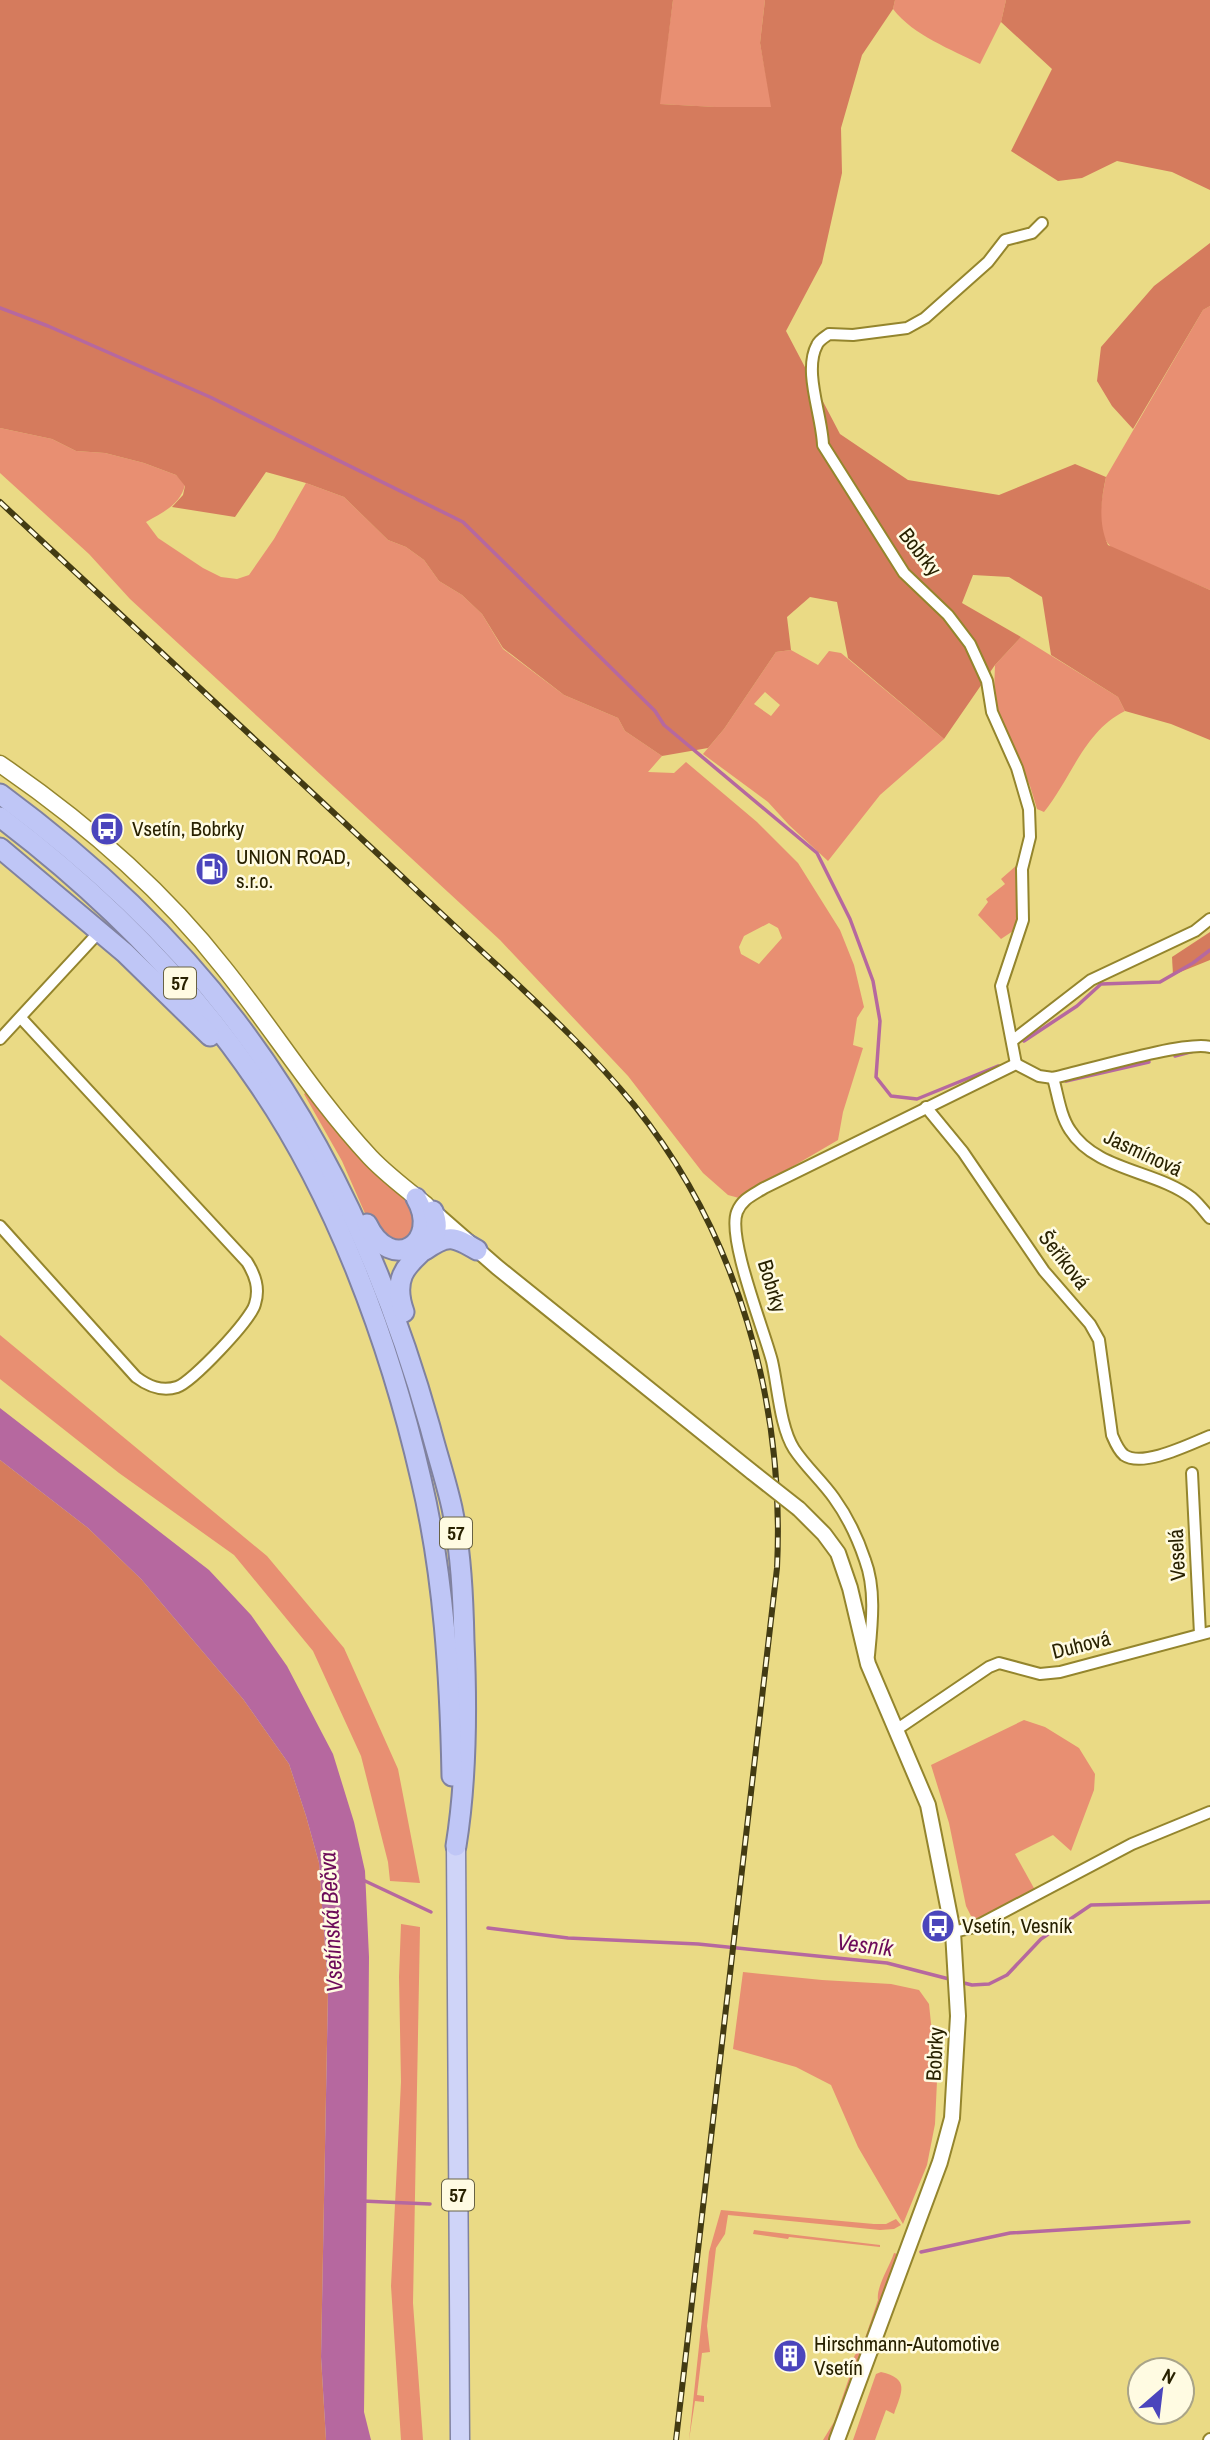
<svg xmlns="http://www.w3.org/2000/svg" width="1210" height="2440" font-family="'Archivo Narrow',sans-serif">
<rect width="100%" height="100%" fill="#eada85"/>
<g fill="#e88f72" fill-rule="evenodd">
<polygon points="673,0 765,0 760,43 772,107 715,107 659,104"/>
<path d="M895 0H1006L1001 22 980 64C951 49 914 36 893 9Z"/>
<path d="M1210 306V590L1114 549C1093 535 1102 498 1106 477L1203 310Z"/>
<path d="M0 428 52 439 76 451 105 453 144 463 176 475 185 485C180 505 163 512 146 522L158 538 203 568 221 577 237 579 249 575 274 539 306 483 344 497 388 540 406 547 424 560 439 581 462 595 482 614 503 649 564 695 618 718 625 731 662 756 648 772 674 773 686 762 757 822 798 863 840 930 854 965 864 1007 857 1018 853 1045 863 1048 843 1112 838 1140 739 1198 728 1195 703 1173 628 1076 500 940 130 599 89 554 0 473ZM769 923 778 928 782 938 759 964 741 954 739 947 744 936Z"/>
<path d="M1021 637 1118 697 1125 711C1084 731 1071 779 1044 812L1037 809 1030 786 997 709 994 692 995 665Z"/>
<path d="M791 650 818 665 829 651 841 653 944 739 880 795 828 861 789 825 768 802 703 754 724 729 776 652ZM765 692 780 705 771 716 754 704Z"/>
<polygon points="1017,865 1020,913 1016,929 1001,939 978,915 988,902 986,899 1005,884 1001,879"/>
<polygon points="307,1092 360,1158 413,1205 419,1230 400,1243 371,1227 342,1161 304,1094"/>
<polygon points="0,1335 267,1556 344,1648 398,1769 420,1883 390,1881 388,1862 361,1756 313,1651 234,1555 119,1473 0,1379"/>
<polygon points="1024,1720 1045,1727 1079,1748 1095,1774 1094,1790 1071,1851 1053,1835 1015,1854 1035,1890 982,1918 975,1919 971,1916 966,1906 949,1823 931,1765"/>
<polygon points="401,1924 420,1927 413,2303 423,2440 401,2440 391,2286 401,2082 399,1977"/>
<polygon points="743,1972 822,1980 891,1984 919,1990 929,2004 937,2081 935,2124 927,2165 903,2224 858,2147 831,2085 796,2067 733,2049"/>
<polygon points="721,2210 874,2224 886,2224 896,2219 901,2225 894,2229 880,2230 728,2215 725,2234 716,2248 707,2326 710,2352 702,2353 697,2395 704,2396 704,2402 695,2401 689,2440 709,2252"/>
<polygon points="754,2230 880,2245 880,2247 789,2237 788,2239 753,2234"/>
<path d="M894 2253 901 2255 831 2440H823L834 2422 850 2375V2366L855 2355 862 2347 878 2300C876 2287 889 2268 894 2253Z"/>
<path d="M881 2372C910 2379 902 2391 894 2414L886 2410 875 2440H853L876 2374Z"/>
</g>
<g fill="#d57b5d">
<path d="M0 0H673L660 104 716 107H771L760 43 765 0H895L893 9 862 55 841 128 842 173 822 263 786 331 840 434 908 480 999 495 1075 464 1106 477C1101 500 1098 523 1108 545L1210 590V740L1171 724 1125 711 1118 697 1051 655 1042 597 1009 577 973 575 962 603 1021 637 995 665 944 739 848 658 837 602 810 597 787 617 791 650 776 652 724 729 708 748 662 756 625 731 618 718 564 695 503 648 482 614 462 595 439 581 424 560 406 547 388 540 344 497 306 483 266 472 235 517 172 507 183 495 185 486 176 475 144 463 105 453 76 451 52 439 0 428Z"/>
<polygon points="1006,0 1210,0 1210,190 1172,172 1117,161 1082,178 1058,181 1011,151 1052,69 1001,22"/>
<polygon points="1210,243 1210,306 1203,310 1133,429 1112,406 1097,381 1101,347 1154,286"/>
<polygon points="1210,932 1210,960 1173,975 1172,957"/>
<polygon points="0,1460 88,1528 141,1579 243,1699 289,1764 306,1816 319,1863 328,1990 321,2357 326,2440 0,2440"/>
</g>
<polygon fill="#b6689f" points="0,1408 209,1570 251,1615 287,1666 333,1754 354,1822 365,1871 369,1957 368,2080 364,2412 371,2440 326,2440 321,2357 328,1990 319,1863 306,1816 289,1764 243,1699 141,1579 88,1528 0,1460"/>
<g fill="none" stroke-linecap="round" stroke-linejoin="round">
<g stroke="#b6689f" stroke-width="3.5">
<polyline points="0,308 48,326 210,397 463,522 655,711 664,725 817,853 850,919 873,981 880,1021 876,1077 891,1096 917,1099 998,1066 1001,1067"/>
<polyline points="1024,1041 1077,1006 1101,984 1160,982 1193,963 1210,950"/>
<polyline points="1175,1056 1194,1051"/>
<polyline points="1066,1081 1149,1062"/>
<polyline points="363,1880 431,1912"/>
<polyline points="488,1928 568,1938 698,1944 887,1963 953,1980"/>
<polyline points="960,1982 972,1985 989,1984 1007,1975 1041,1939 1091,1905 1210,1902"/>
<polyline points="362,2201 430,2204"/>
<polyline points="921,2252 1010,2233 1189,2222"/>
</g>
<defs>
<g id="minor">
<polyline points="0,1039 100,931"/>
<polyline points="1012,1041 1091,980 1195,931 1210,919"/>
<path d="M1016 1064 1001 986 1023 920 1022 869 1030 837 1029 809 1017 768 992 712 987 681 970 644 948 615 904 573 823 445C822 415 803 371 817 345 819 340 825 337 829 334L853 335 907 328 925 318 988 262 1005 240 1032 233 1042 223"/>
<path d="M1053 1078C1058 1095 1060 1115 1070 1130 1096 1171 1156 1170 1192 1198 1199 1204 1204 1211 1210 1218"/>
<path d="M926 1107 963 1152 1044 1271 1090 1324 1099 1340 1112 1435C1115 1442 1118 1450 1124 1455 1143 1468 1190 1444 1210 1436"/>
<path d="M0 1226 136 1377C148 1386 161 1392 177 1387 192 1382 251 1320 255 1304 260 1288 255 1275 247 1262L21 1018"/>
<polyline points="1192,1473 1200,1634"/>
<path d="M869 1655C872 1624 876 1589 865 1560 858 1539 847 1516 834 1498 822 1481 805 1466 794 1449 780 1427 778 1387 772 1361 764 1330 727 1238 737 1212 742 1199 753 1195 764 1188L1016 1064 1039 1076 1053 1078C1084 1071 1187 1040 1210 1047"/>
<polyline points="896,1730 989,1667 999,1663 1040,1674 1060,1672 1210,1632"/>
<polyline points="953,1932 975,1927 1132,1844 1210,1812"/>
<polyline points="1209,2440 1210,2439"/>
</g>
<g id="tertiary">
<polyline points="433,1211 497,1267 752,1472"/>
<polyline points="799,1509 824,1534 838,1553 850,1588 868,1664 928,1805 953,1932 958,2016 952,2118 940,2162 837,2440"/>
</g>
<path id="secondary" d="M0 764C83 821 161 888 223 967 273 1029 315 1098 370 1157 386 1174 407 1190 426 1205"/>
<polyline id="primary" points="456,1846 460,2440"/>
<g id="trunk">
<path d="M0 794C88 859 169 933 235 1020 327 1140 389 1281 430 1427 437 1454 446 1481 452 1508 461 1552 463 1596 464 1641 467 1709 467 1778 456 1846"/>
<path d="M0 817C99 892 187 979 257 1082 336 1196 390 1344 421 1479 444 1576 450 1677 452 1776"/>
<polyline points="0,848 125,953 210,1036"/>
<path d="M367 1224C391 1275 442 1243 416 1198"/>
<path d="M425 1250C448 1234 453 1236 477 1250"/>
<path d="M404 1312C382 1250 452 1258 433 1211"/>
</g>
</defs>
<use href="#minor" stroke="#94852d" stroke-width="14"/>
<use href="#tertiary" stroke="#94852d" stroke-width="18"/>
<use href="#secondary" stroke="#94852d" stroke-width="19"/>
<use href="#primary" stroke="#80829f" stroke-width="21"/>
<use href="#trunk" stroke="#80829f" stroke-width="23"/>
<use href="#minor" stroke="#fff" stroke-width="10"/>
<use href="#tertiary" stroke="#fff" stroke-width="14"/>
<use href="#secondary" stroke="#fff" stroke-width="16"/>
<use href="#primary" stroke="#cfd4f8" stroke-width="18"/>
<use href="#trunk" stroke="#bfc6f6" stroke-width="19"/>
<defs>
<path id="rail" d="M0 502C121 615 242 728 363 840 408 882 453 925 499 967 546 1011 593 1055 634 1105 738 1234 785 1403 777 1568L676 2440"/>
</defs>
<use href="#rail" stroke="#433b13" stroke-width="6"/>
<use href="#rail" stroke="#fffbe2" stroke-width="3.5" stroke-dasharray="10" stroke-linecap="butt"/>
<defs>
<polyline id="tertiary-bridge" points="752,1472 799,1509"/>
</defs>
<use href="#tertiary-bridge" stroke="#94852d" stroke-width="18" stroke-linecap="butt"/>
<use href="#tertiary-bridge" stroke="#fff" stroke-width="14"/>
</g>
<defs>
<symbol id="bus-disc" viewBox="-11 -11 22 22"><circle r="9.5" fill="#4b45bc" stroke="#fffbe2"/><path d="M-5-6H5V4H4V6H2V4H-2V6H-4V4H-5ZM-3.5-4V0h7V-4ZM-3.5 1.2v1.5H-2V1.2ZM2 1.2v1.5H3.5V1.2Z" fill="#fff"/></symbol>
<symbol id="fuel-disc" viewBox="-11 -11 22 22"><circle r="9.5" fill="#4b45bc" stroke="#fffbe2"/><path d="M-5.5-6h7V0h2V4h1.3V-2.5L3-4.5l.8-.8L6-3V5H2.5V1h-1V6h-7ZM-4.2-4.7v3.2H.2V-4.7Z" fill="#fff"/></symbol>
<symbol id="building-disc" viewBox="-11 -11 22 22"><circle r="9.5" fill="#4b45bc" stroke="#fffbe2"/><path d="M-4-6H4V6H1V3H-1V6H-4ZM-2.5-4.3h1.7v1.8h-1.7ZM.8-4.3h1.7v1.8H.8ZM-2.5-1h1.7V.8h-1.7ZM.8-1h1.7V.8H.8Z" fill="#fff"/></symbol>
</defs>
<g fill-rule="evenodd">
<use href="#bus-disc" x="88" y="810" width="38" height="38"/>
<use href="#fuel-disc" x="193" y="850" width="38" height="38"/>
<use href="#bus-disc" x="919" y="1907" width="38" height="38"/>
<use href="#building-disc" x="771" y="2337" width="38" height="38"/>
</g>
<g text-anchor="middle" stroke-width="5" stroke-linejoin="round" paint-order="stroke">
<g fill="#fffbe2" stroke="#686244" stroke-width="2">
<rect x="164" y="967.5" width="32" height="31" rx="5"/>
<rect x="440" y="1517.5" width="32" height="31" rx="5"/>
<rect x="442" y="2179.5" width="32" height="31" rx="5"/>
</g>
<g font-size="19" font-weight="bold" fill="#282100">
<text x="180" y="990">57</text>
<text x="456" y="1540">57</text>
<text x="458" y="2202">57</text>
</g>
<g font-size="21" fill="#282100" stroke="#fffbe2">
<text transform="translate(920 552) rotate(52)" y="7">Bobrky</text>
<text transform="translate(1143 1153) rotate(25)" y="7">Jasmínová</text>
<text transform="translate(1064 1260) rotate(52)" y="7">Šeříková</text>
<text transform="translate(772 1286) rotate(73)" y="7">Bobrky</text>
<text transform="translate(1177 1555) rotate(-93)" y="7">Veselá</text>
<text transform="translate(1081 1645) rotate(-14)" y="7">Duhová</text>
<text transform="translate(935 2054) rotate(-87)" y="7">Bobrky</text>
</g>
<g font-size="21" fill="#282100" stroke="#fffbe2" text-anchor="start">
<text x="132" y="836">Vsetín, Bobrky</text>
<text x="236" y="864">UNION ROAD,<tspan x="236" dy="24">s.r.o.</tspan></text>
<text x="962" y="1933">Vsetín, Vesník</text>
<text x="814" y="2351">Hirschmann-Automotive<tspan x="814" dy="24">Vsetín</tspan></text>
</g>
<g font-size="23" font-style="italic" fill="#6d0b59" stroke="#fffbe2">
<text transform="translate(331 1922) rotate(-93)" y="8">Vsetínská Bečva</text>
<text transform="translate(865 1945) rotate(7)" y="8">Vesník</text>
</g>
</g>
<g transform="translate(1161 2391) rotate(28)"><circle r="33" fill="#fffbe2" stroke="#a9a488" stroke-width="2"/>
<path d="M0-5L12 26L0 18L-12 26Z" fill="#4b45bc"/>
<text y="-10" font-size="19" font-weight="bold" text-anchor="middle" fill="#282100">N</text>
</g>
</svg>
